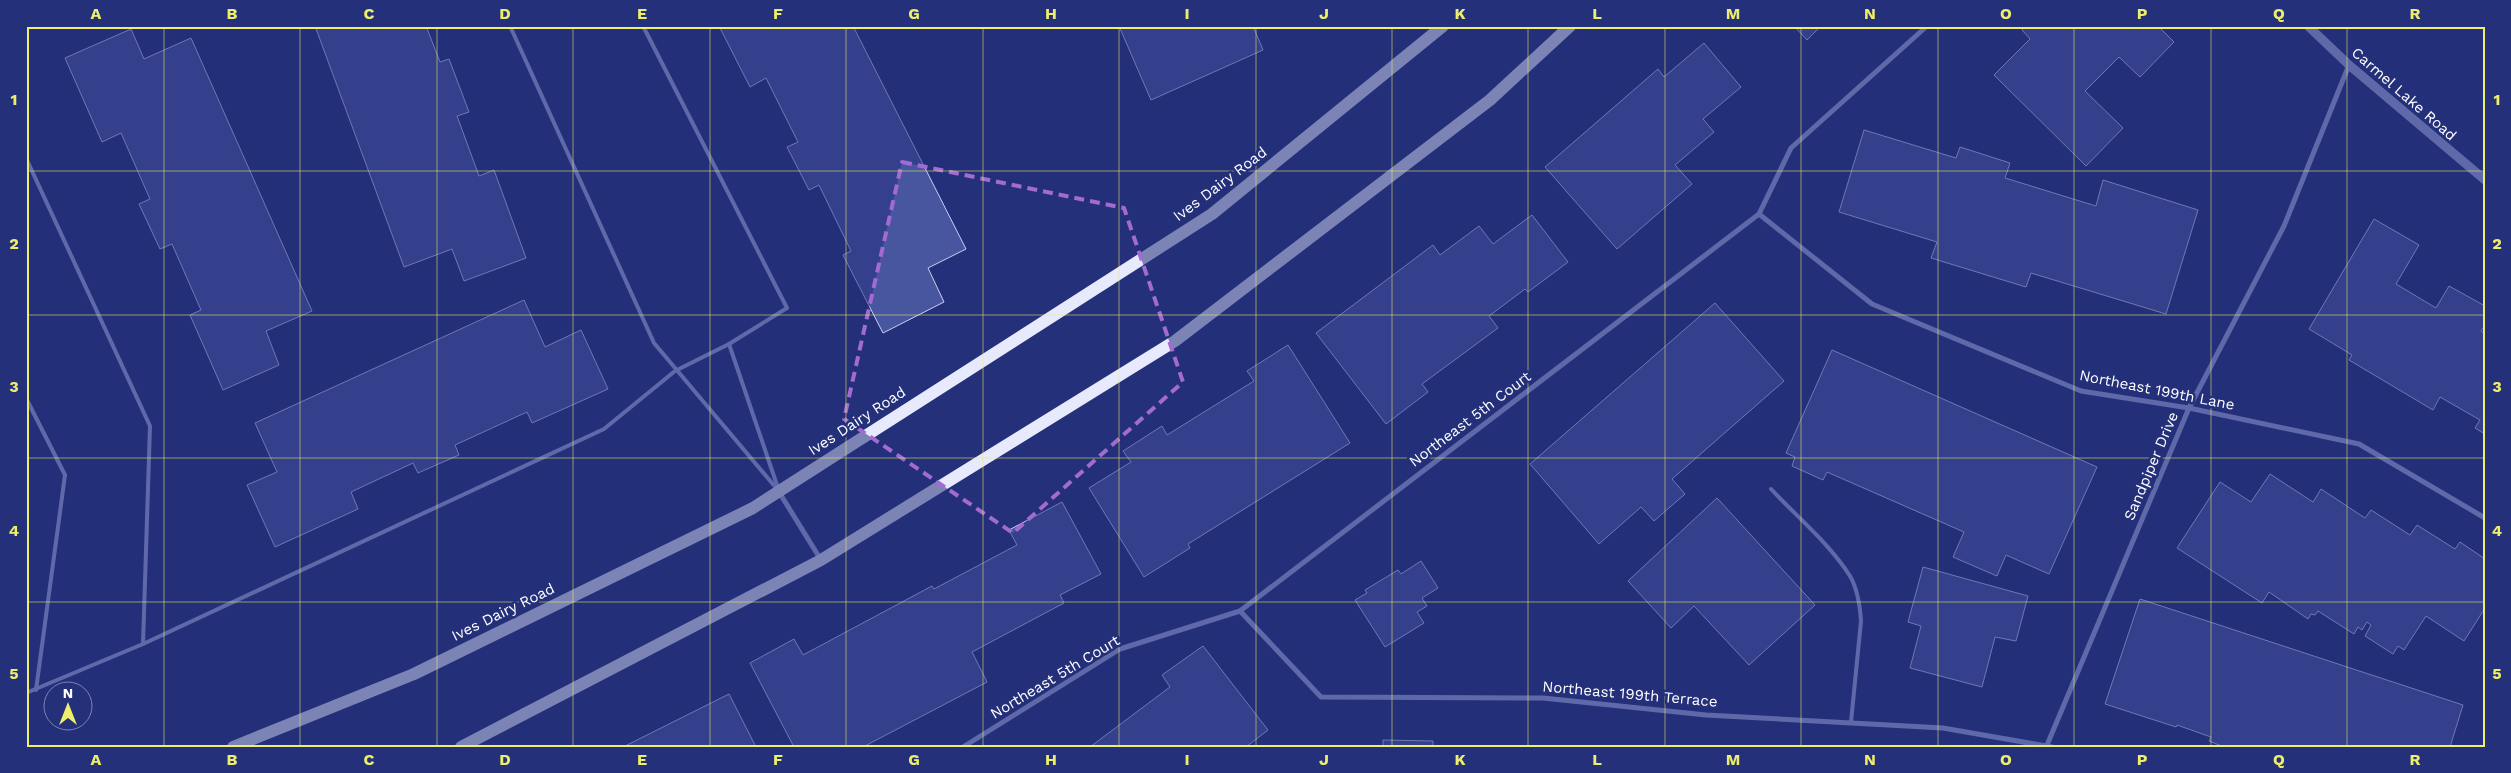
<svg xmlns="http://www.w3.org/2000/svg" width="2511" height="773" font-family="'Work Sans',sans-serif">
<rect width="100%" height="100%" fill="#24307a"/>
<g fill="#4856a0" stroke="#c9d0f3">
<polygon points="315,26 426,26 440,62 449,59 469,112 457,116 479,176 494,170 526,258 464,281 452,249 404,267"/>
<polygon points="719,26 853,26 966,249 928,268 944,302 883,333 843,255 851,251 819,185 809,190 787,147 798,142 766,78 750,87"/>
<polygon points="1119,26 1253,26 1263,50 1151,100"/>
<polygon points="1794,26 1821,26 1807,40"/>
<polygon points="2025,26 2158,26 2174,42 2140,77 2119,57 2085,91 2123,128 2086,166 1994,75 2030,39 2022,30"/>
<polygon points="131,29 144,59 191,38 312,311 266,331 279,365 223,390 190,315 201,310 172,244 160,249 139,204 150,199 121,133 102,142 65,58"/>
<polygon points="1704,43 1741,87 1703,119 1714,132 1675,165 1692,184 1617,249 1545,167 1658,69 1664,77"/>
<polygon points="1864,130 1956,158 1960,147 2010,163 2005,178 2096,206 2103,180 2198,210 2166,314 2031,273 2026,287 1931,258 1937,242 1839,212"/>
<polygon points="1532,215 1568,262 1528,292 1525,289 1489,316 1498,328 1422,384 1428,392 1386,424 1316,333 1433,245 1440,255 1479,226 1493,244"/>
<polygon points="2374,219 2419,245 2396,284 2436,308 2449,286 2485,306 2485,325 2481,331 2485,334 2485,434 2475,428 2480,420 2440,397 2433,410 2349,360 2352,355 2309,329"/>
<polygon points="524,300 545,347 581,330 608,389 532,423 527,412 455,445 459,455 418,473 413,463 351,492 358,509 275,547 247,485 277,472 255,423"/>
<polygon points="1715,303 1784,381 1672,479 1685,494 1654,521 1641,507 1599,544 1530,464"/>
<polygon points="1288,345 1350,443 1188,544 1190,548 1144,577 1089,488 1131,462 1123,451 1162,426 1167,435 1254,381 1247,371"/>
<polygon points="1832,350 2097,467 2049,574 2006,555 1997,576 1953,557 1964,532 1827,472 1823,480 1792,466 1795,457 1786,453"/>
<polygon points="2270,474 2313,502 2321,489 2365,518 2371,510 2410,535 2417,525 2455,549 2460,542 2485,559 2485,608 2464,641 2426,616 2404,650 2398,646 2393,654 2365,636 2371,625 2367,622 2362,630 2358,627 2354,634 2318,611 2315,615 2311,614 2308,619 2269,592 2262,603 2177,548 2220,482 2251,502"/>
<polygon points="1717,498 1815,605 1749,665 1694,606 1671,628 1628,581"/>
<polygon points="1062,502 1101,574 1060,595 1064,603 972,652 987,682 863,747 794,747 750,663 794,639 803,655 932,586 934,589 1017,545 1009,530"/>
<polygon points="1421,561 1438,588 1422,598 1427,606 1417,612 1424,623 1385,647 1355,600 1367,593 1365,590 1398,570 1401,574"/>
<polygon points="1923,567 2028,596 2016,641 1995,637 1982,687 1910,668 1921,626 1908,622"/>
<polygon points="2140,599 2463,705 2450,747 2224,747 2209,741 2211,737 2177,725 2176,727 2105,704"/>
<polygon points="1203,646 1268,730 1246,747 1090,747 1170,687 1162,675"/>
<polygon points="729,694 756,747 623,747"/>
<polygon points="1383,740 1433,741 1433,747 1383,747"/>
</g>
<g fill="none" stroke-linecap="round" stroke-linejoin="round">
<g stroke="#a7b0e4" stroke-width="4">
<polyline points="510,26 654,343 777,489"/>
<polyline points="26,158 150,426 143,644"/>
<polyline points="729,344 778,488"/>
<polyline points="26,398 65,475 36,690"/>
<path d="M1771 489C1797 517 1830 544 1850 576 1857 588 1860 606 1861 621L1851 722"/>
<polyline points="26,693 143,644 604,429 675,371 729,344 787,308 643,26"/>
</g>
<g stroke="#a7b0e4" stroke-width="5">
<polyline points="1759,214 1872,304 2081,391 2189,408 2359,444 2485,518"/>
<polyline points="779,492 821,560"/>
<polyline points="1240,611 1321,697 1543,698 1706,715 1943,728 2052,747"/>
<polyline points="2047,745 2189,408 2284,226 2349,65"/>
<polyline points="963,747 1120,649 1240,611 1759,214 1791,148 1927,26"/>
</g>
<polyline stroke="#a7b0e4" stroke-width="9" points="2308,26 2349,65 2485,180"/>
<g stroke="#e7e9fc" stroke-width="12">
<polyline points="233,747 414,674 753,508 1212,214 1443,26"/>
<polyline points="461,747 821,560 1175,341 1490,100 1570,26"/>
</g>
</g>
<path d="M0 0H2511V773H0ZM902 162 1124 208 1183 382 1013 533 844 419Z" fill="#24307a" fill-opacity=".55" fill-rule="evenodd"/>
<path fill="none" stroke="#a36bd2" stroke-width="4" stroke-dasharray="10 6" stroke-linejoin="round" d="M902 162 1124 208 1183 382 1013 533 844 419Z"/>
<path fill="none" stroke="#edee6b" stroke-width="1" stroke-opacity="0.55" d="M164 26V747M300 26V747M437 26V747M573 26V747M710 26V747M846 26V747M983 26V747M1119 26V747M1256 26V747M1392 26V747M1528 26V747M1665 26V747M1801 26V747M1938 26V747M2074 26V747M2211 26V747M2347 26V747M26 171H2485M26 315H2485M26 458H2485M26 602H2485"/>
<g text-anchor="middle" stroke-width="5" stroke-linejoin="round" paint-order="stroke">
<g font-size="15" fill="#fff" stroke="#24307a">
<text transform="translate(2404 94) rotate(41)" y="5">Carmel Lake Road</text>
<text transform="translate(1220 184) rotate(-37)" y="5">Ives Dairy Road</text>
<text transform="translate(2157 390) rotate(11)" y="5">Northeast 199th Lane</text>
<text transform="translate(1470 419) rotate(-37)" y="5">Northeast 5th Court</text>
<text transform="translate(857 421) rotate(-33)" y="5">Ives Dairy Road</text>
<text transform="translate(2151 466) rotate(-67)" y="5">Sandpiper Drive</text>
<text transform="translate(503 612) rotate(-26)" y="5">Ives Dairy Road</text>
<text transform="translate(1055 677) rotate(-31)" y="5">Northeast 5th Court</text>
<text transform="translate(1630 694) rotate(5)" y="5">Northeast 199th Terrace</text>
</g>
</g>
<rect width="2511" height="773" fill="none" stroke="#24307a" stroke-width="55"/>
<g transform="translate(68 706)"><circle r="24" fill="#24307a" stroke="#7c83af"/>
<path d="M0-4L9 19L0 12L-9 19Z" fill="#edee6b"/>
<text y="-8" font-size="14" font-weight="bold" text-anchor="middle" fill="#ffffff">N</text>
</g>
<rect x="28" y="28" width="2456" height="718" fill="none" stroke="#edee6b" stroke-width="2"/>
<g font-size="16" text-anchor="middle" font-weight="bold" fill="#edee6b">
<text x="96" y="19">A</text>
<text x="232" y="19">B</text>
<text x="369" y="19">C</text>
<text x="505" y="19">D</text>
<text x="642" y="19">E</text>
<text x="778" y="19">F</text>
<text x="914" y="19">G</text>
<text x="1051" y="19">H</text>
<text x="1187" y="19">I</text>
<text x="1324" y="19">J</text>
<text x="1460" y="19">K</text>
<text x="1597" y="19">L</text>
<text x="1733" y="19">M</text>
<text x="1870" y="19">N</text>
<text x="2006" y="19">O</text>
<text x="2142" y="19">P</text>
<text x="2279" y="19">Q</text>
<text x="2415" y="19">R</text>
<text x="14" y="105">1</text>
<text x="2497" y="105">1</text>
<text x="14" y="249">2</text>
<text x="2497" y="249">2</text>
<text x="14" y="392">3</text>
<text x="2497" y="392">3</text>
<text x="14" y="536">4</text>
<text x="2497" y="536">4</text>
<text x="14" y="679">5</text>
<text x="2497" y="679">5</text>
<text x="96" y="765">A</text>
<text x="232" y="765">B</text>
<text x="369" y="765">C</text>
<text x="505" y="765">D</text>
<text x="642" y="765">E</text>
<text x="778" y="765">F</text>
<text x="914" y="765">G</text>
<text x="1051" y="765">H</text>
<text x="1187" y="765">I</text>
<text x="1324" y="765">J</text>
<text x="1460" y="765">K</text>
<text x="1597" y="765">L</text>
<text x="1733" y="765">M</text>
<text x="1870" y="765">N</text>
<text x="2006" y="765">O</text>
<text x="2142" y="765">P</text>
<text x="2279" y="765">Q</text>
<text x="2415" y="765">R</text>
</g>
</svg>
